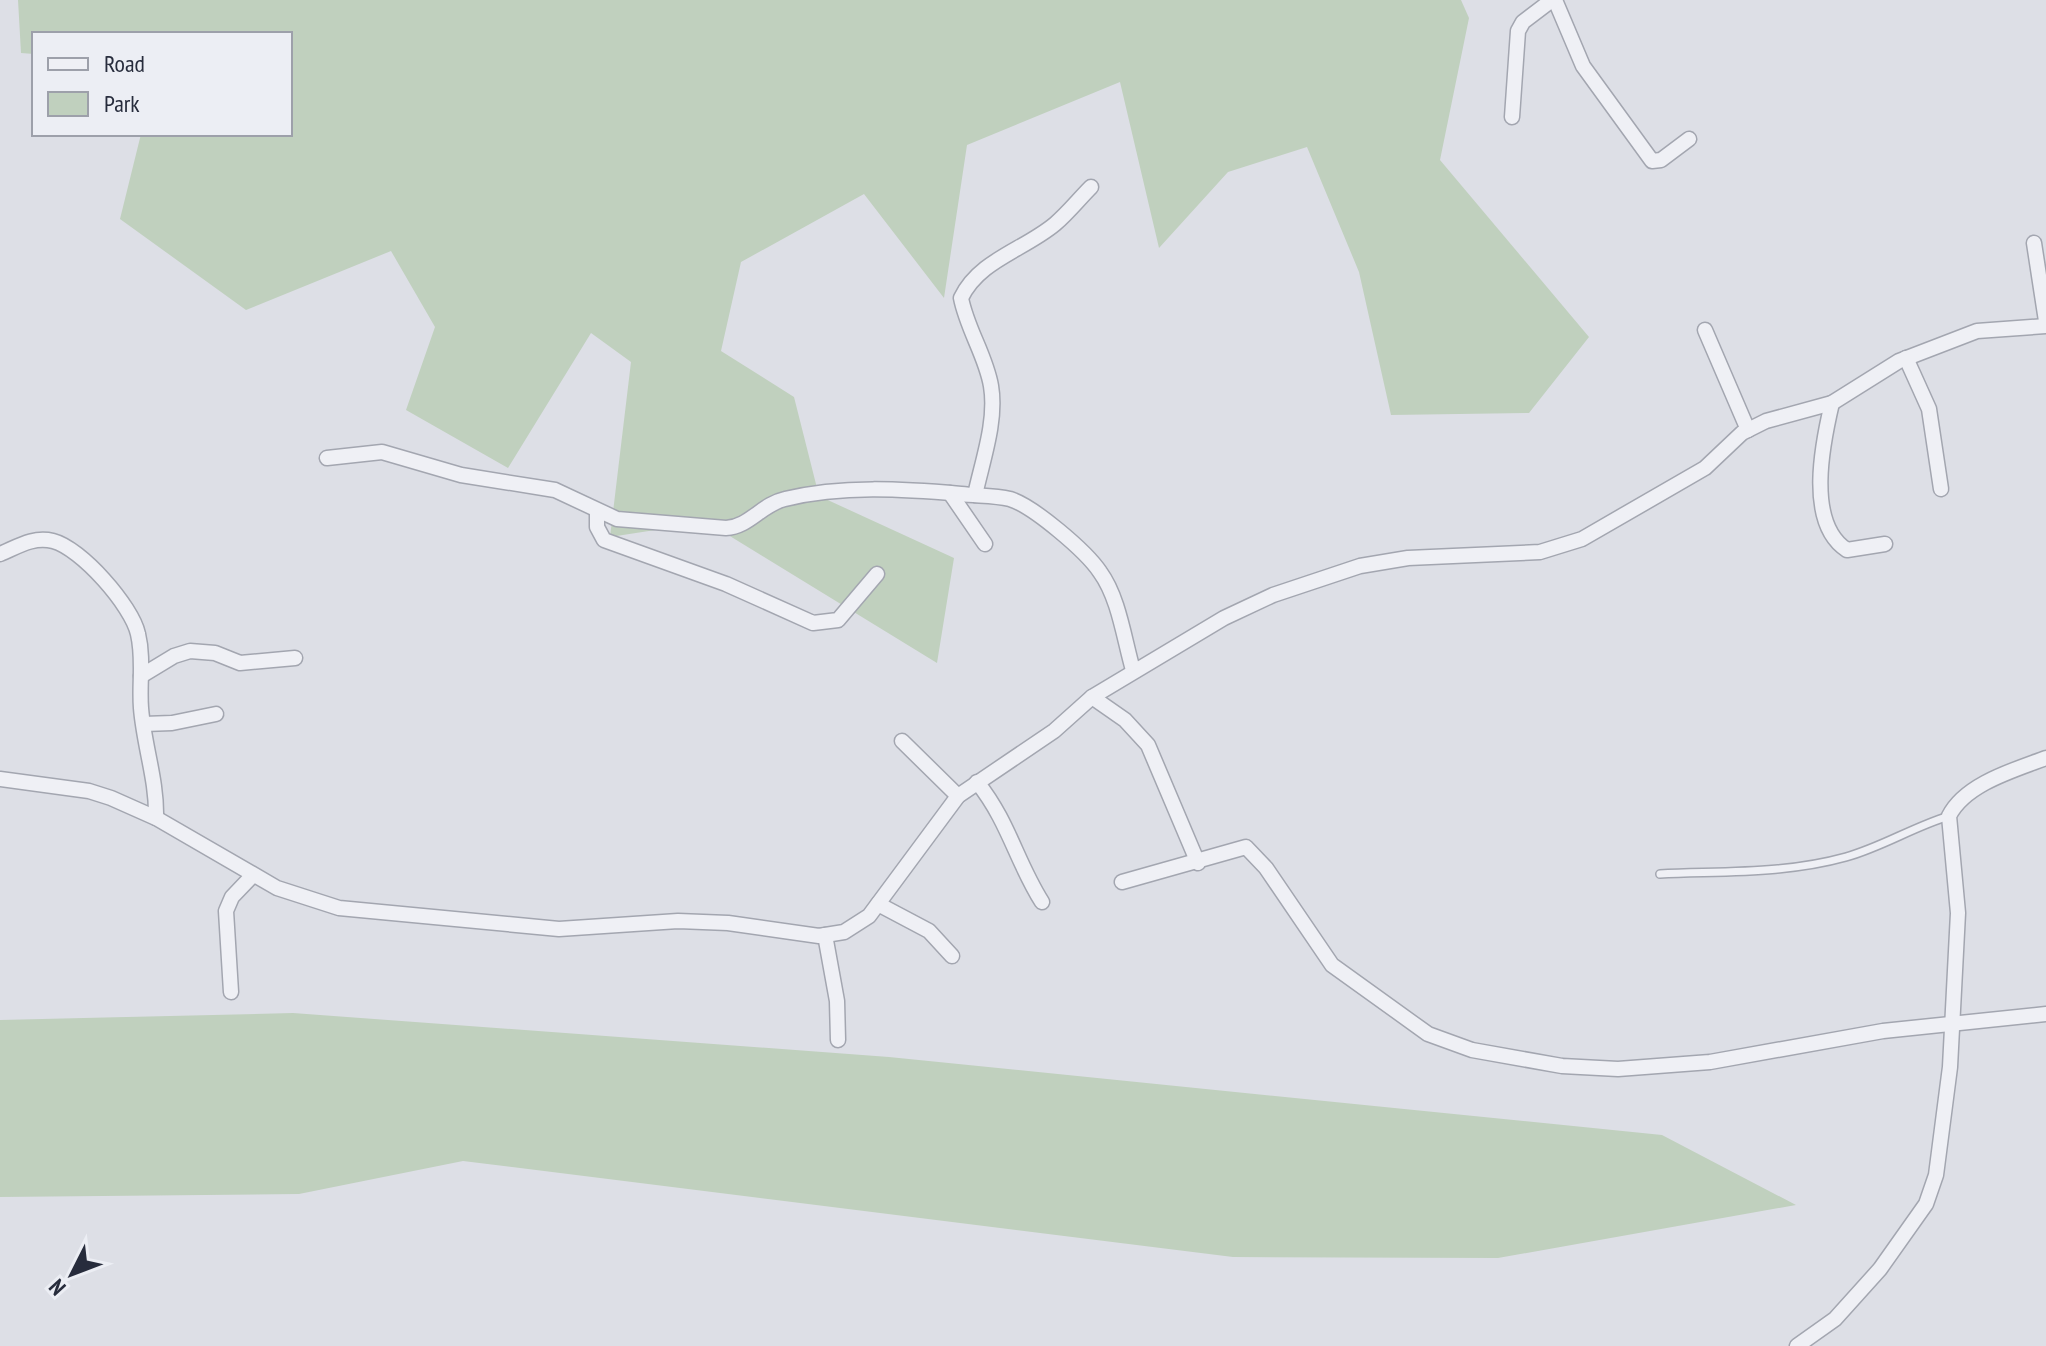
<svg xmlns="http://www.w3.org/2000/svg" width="2046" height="1346" font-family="'PT Sans Narrow',sans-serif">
<rect width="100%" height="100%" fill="#dddfe6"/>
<g fill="#c0d0be">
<polygon points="18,0 1461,0 1469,18 1440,160 1589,337 1529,413 1391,415 1359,272 1307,147 1228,172 1159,248 1120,82 967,145 944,298 864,194 741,262 721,351 794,397 819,496 954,558 937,663 707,522 610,537 631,362 591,333 508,468 406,410 435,327 391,251 246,310 120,219 141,134 290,134 290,34 34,34 34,54 21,53"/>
<polygon points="293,1013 889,1057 1662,1135 1796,1205 1498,1258 1233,1257 463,1161 299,1194 0,1197 0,1020"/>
</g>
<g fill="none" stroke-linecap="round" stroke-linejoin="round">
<defs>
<path id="lane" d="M1660 874C1723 871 1785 874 1846 857 1882 847 1913 827 1949 816"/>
<g id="street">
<polyline points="1555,0 1583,66 1652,161 1661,160 1689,139"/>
<polyline points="1512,117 1518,31 1523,22 1552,0"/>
<polyline points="2034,243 2046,321"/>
<polyline points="1705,330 1748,430"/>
<polyline points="1906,358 1929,409 1941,489"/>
<path d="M1832 403C1823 441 1805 523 1847 550L1885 544"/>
<path d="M327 458 382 452 461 475 555 490 617 519 726 528C749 527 762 504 785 499 842 485 903 489 961 494 977 496 994 495 1010 499 1033 506 1086 551 1100 572 1119 598 1124 639 1133 670"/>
<polyline points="950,493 985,544"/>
<path d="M975 495C982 462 997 421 991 386 986 356 967 329 961 298 979 260 1024 250 1055 224 1068 213 1079 199 1091 187"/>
<polyline points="597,511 597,527 604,540 726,584 813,623 838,620 877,574"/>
<path d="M0 554C17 547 33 536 53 541 81 548 132 606 138 634 144 659 139 684 141 708 144 746 157 780 156 818"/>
<polyline points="141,676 174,656 190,651 215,653 240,663 295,658"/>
<polyline points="1092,697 1125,720 1148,745 1198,863"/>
<polyline points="144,724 172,723 216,714"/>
<polyline points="902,741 958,796"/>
<polyline points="0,779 89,791 111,798 156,818 277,888 339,908 559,929 678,921 728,923 819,936 844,932 869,916 958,796 1054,731 1092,697 1224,618 1273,595 1360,566 1408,558 1540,552 1582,539 1705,468 1742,433 1766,421 1832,403 1899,361 1977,331 2046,326"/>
<path d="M977 782C1009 822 1016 861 1042 902"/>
<polyline points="1122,882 1246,847 1266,868 1332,965 1428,1034 1472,1050 1562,1066 1618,1069 1710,1062 1883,1031 2046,1014"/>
<polyline points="878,904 929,931 952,956"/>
<polyline points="825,935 837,1001 838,1040"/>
<polyline points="231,992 226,911 232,897 252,876"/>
<path d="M1797 1346 1835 1319 1880 1269 1926 1204 1936 1175 1950 1067 1958 913 1949 816C1965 784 2014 770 2046 758"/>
</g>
</defs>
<use href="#lane" stroke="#a3a6b0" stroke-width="10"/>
<use href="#street" stroke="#a3a6b0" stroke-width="17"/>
<use href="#lane" stroke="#eff0f5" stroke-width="7"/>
<use href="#street" stroke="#eff0f5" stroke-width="14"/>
</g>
<rect x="32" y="32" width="260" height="104" fill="#eceef4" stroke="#9da0aa" stroke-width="2"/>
<rect x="48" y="58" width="40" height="12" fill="#eff0f5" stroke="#9da0aa" stroke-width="2"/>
<text x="104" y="72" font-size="24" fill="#272c3c">Road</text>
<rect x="48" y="92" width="40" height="24" fill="#c0d0be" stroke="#9da0aa" stroke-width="2"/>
<text x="104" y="112" font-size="24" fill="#272c3c">Park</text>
<g transform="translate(72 1274) rotate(228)" stroke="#eceef4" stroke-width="6" paint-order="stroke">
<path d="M0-6L14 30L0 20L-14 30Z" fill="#272c3c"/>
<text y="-12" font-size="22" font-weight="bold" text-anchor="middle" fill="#272c3c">N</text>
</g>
</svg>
